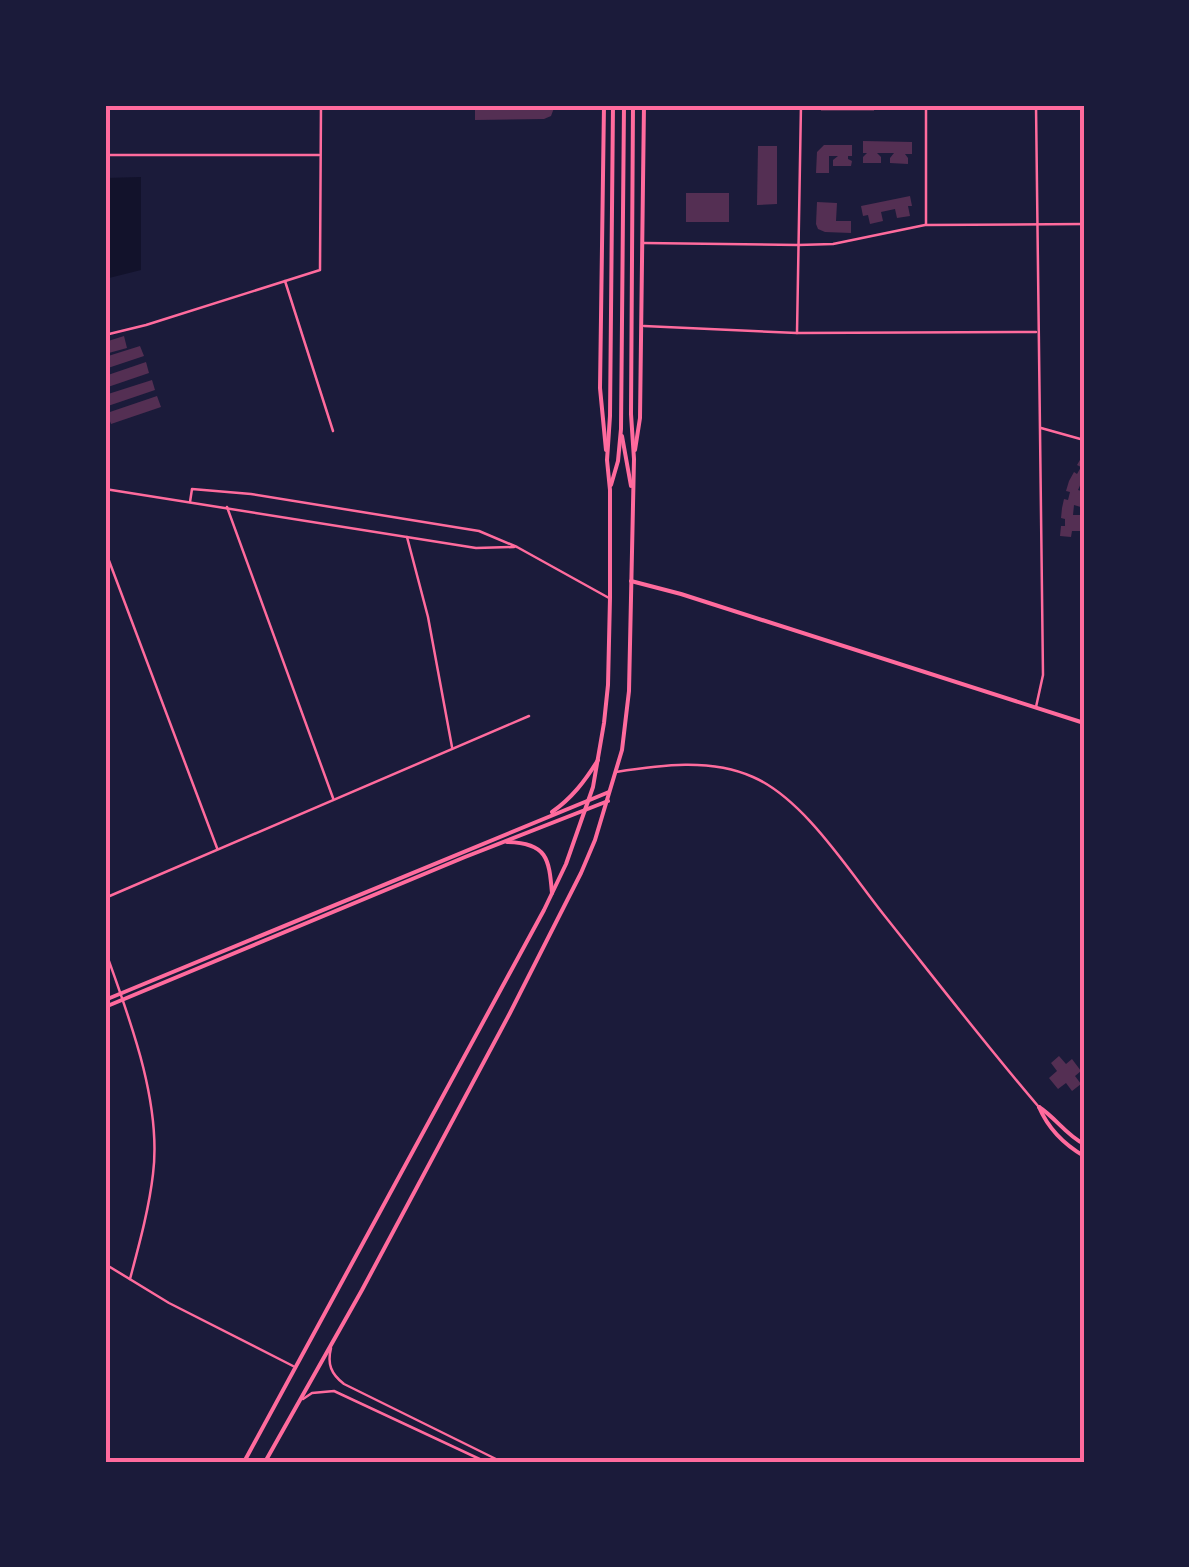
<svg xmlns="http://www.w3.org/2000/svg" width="1189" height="1567" font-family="Mulish,sans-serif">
<rect width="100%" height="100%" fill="#1b1b3a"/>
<polygon fill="#12122b" points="141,177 141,270 105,279 105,178"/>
<g fill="#542f53">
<polygon points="475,105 554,105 554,108 551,116 544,119 475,120"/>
<rect x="821" y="105" width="53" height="6"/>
<polygon points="863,141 912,142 912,154 905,154 908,158 908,164 890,163 890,158 894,153 877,153 881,157 881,163 863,163 863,157 867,153 863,153"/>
<polygon points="824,145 852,145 852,156 848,156 848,159 852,161 851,166 833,166 833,160 838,156 829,156 829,173 816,173 817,152"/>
<polygon points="758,146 777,146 777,204 757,205"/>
<rect x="686" y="193" width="43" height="29"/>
<polygon points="910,196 912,206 908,206 910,216 897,218 895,209 881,212 883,221 870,224 868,215 863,216 861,206"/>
<polygon points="817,202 837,203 836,221 851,221 851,233 825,232 818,229 816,224"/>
<polygon points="124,336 127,348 105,354 105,342"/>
<polygon points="140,346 144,356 105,369 105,357"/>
<polygon points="146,362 149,373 105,388 105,376"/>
<polygon points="152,380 155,390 105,407 105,395"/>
<polygon points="157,396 161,407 111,424 107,413"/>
<polygon points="1084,453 1084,482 1082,481 1078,490 1084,492 1084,508 1074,505 1073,515 1084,515 1084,531 1072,531 1071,537 1060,536 1061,526 1065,526 1065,519 1061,518 1062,508 1064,499 1068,500 1070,492 1066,491 1069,481 1074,472 1077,474 1081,467 1077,465"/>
<polygon points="1059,1056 1066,1064 1072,1059 1081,1071 1075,1076 1081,1084 1072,1091 1066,1083 1058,1089 1049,1078 1057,1071 1051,1063"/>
</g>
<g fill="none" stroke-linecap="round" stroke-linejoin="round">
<g stroke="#ff6b9d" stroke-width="2.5">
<polyline points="105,489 476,548 514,547"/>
<polyline points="190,502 192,489 251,494 479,531 517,547 609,598"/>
</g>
<g stroke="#ff6b9d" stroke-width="2.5">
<polyline points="105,155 319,155"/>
<polyline points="926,224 926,105"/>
<polyline points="644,243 798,245 833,244 925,225 1084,224"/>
<polyline points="285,281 333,431"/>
<polyline points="644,326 797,333 1036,332"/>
<polyline points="797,333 801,105"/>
<polyline points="105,335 146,325 320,270 321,105"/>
<polyline points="1041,428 1084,440"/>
<polyline points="227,507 333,798"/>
<polyline points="407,537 428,617 452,747"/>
<polyline points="105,550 217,848"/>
<polyline points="1036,707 1043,675 1036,105"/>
<path d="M616 772C660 765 711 758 753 777 804 799 849 871 884 915 935 979 985 1044 1038 1106"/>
<polyline points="105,898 529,716"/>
<path d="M105 950C129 1017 162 1102 153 1174 149 1209 139 1245 130 1279"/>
<polyline points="105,1264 169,1303 293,1366"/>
<path d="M331 1348C327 1364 331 1374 344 1384L502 1462"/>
<polyline points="303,1399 312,1393 334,1391 486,1462"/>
</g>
<g stroke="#ff6b9d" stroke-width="4">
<polyline points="631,581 681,594 1084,723"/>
<path d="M552 812C572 798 585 781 598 760"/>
<path d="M507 842C547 843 549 858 552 893"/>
<polyline points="105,1000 609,792"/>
<polyline points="105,1007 465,857 608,801"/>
<path d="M1039 1107C1048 1128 1065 1145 1084 1156"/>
<path d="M1039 1107C1056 1118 1066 1135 1084 1144"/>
</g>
<g stroke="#ff6b9d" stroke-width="4">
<polyline points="604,105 600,388 606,450"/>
<polyline points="622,436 631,486"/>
<polyline points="635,450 640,418 644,105"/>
<polyline points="611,485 618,461 621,429 624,105"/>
<polyline points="244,1462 544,910 566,864 593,787 604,723 608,685 610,598 610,490 607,460 610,416 613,105"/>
<polyline points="265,1462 362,1290 510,1013 581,873 595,840 622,750 629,691 634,459 631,414 633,105"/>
</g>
</g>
<rect width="1189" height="1567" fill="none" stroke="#1b1b3a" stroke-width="215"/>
<rect x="108" y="108" width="974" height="1352" fill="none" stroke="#ff6b9d" stroke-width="4"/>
</svg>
